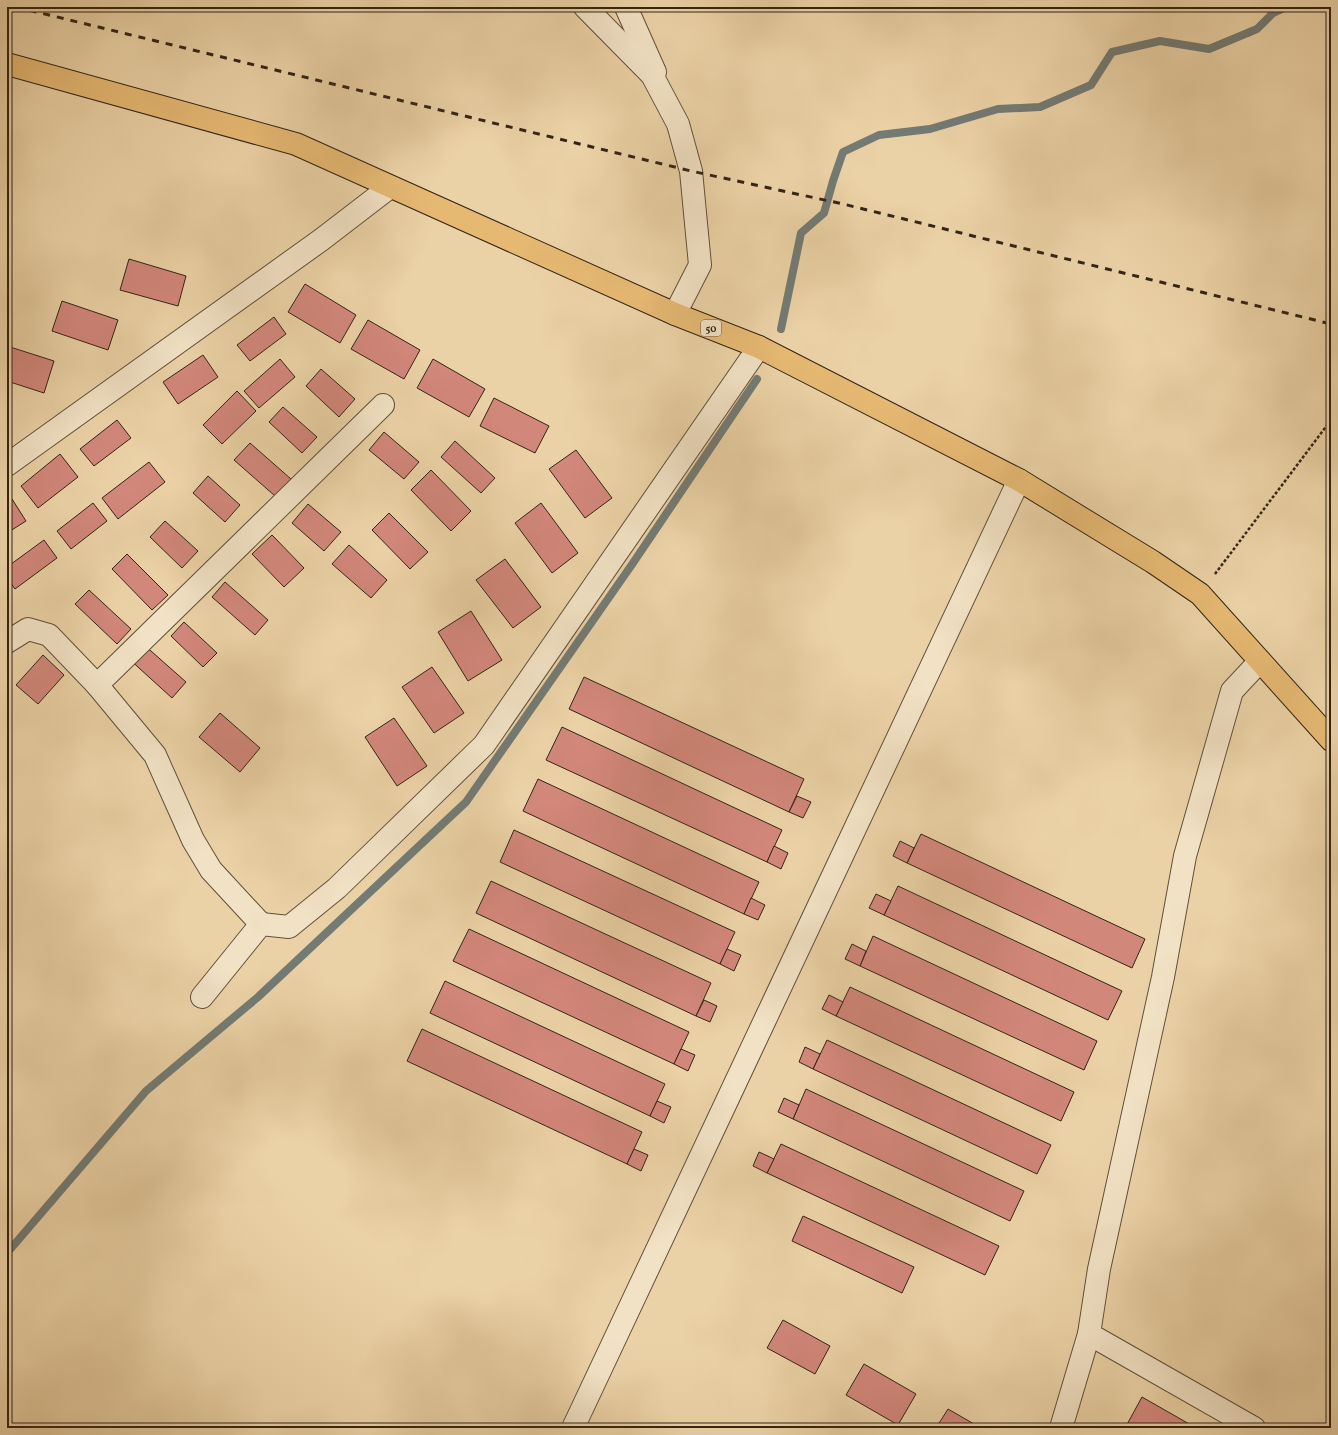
<svg xmlns="http://www.w3.org/2000/svg" width="1338" height="1435" font-family="Vollkorn,serif">
<rect width="100%" height="100%" fill="#ebd2a6"/>
<filter id="stains"><feTurbulence type="fractalNoise" baseFrequency=".005" numOctaves="4"/><feColorMatrix values="0 0 0 0 .2 0 0 0 0 .09 0 0 0 0 .02 0 0 0 .5 -.17"/></filter>
<radialGradient id="worn" r=".72"><stop offset=".6" stop-color="#630" stop-opacity="0"/><stop offset="1" stop-color="#630" stop-opacity=".3"/></radialGradient>
<g fill="none" stroke-linecap="round" stroke-linejoin="round">
<g stroke="#737b74" stroke-width="8">
<polyline points="781,329 801,233 824,213 833,181 843,152 879,135 930,129 998,109 1040,107 1091,85 1112,52 1160,41 1209,49 1257,29 1273,13 1286,7"/>
<polyline points="7,1253 146,1091 258,997 466,802 633,563 757,379"/>
</g>
</g>
<g fill="#d2877b" stroke="#332415">
<polygon points="129,259 186,276 178,306 120,290"/>
<polygon points="305,284 356,315 340,343 288,312"/>
<polygon points="62,301 118,320 108,350 52,331"/>
<polygon points="274,317 286,334 250,361 237,345"/>
<polygon points="368,320 420,350 404,379 351,349"/>
<polygon points="7,346 54,361 44,393 7,381"/>
<polygon points="203,355 218,377 178,404 163,382"/>
<polygon points="280,359 295,377 259,408 244,391"/>
<polygon points="433,359 485,389 469,417 417,388"/>
<polygon points="321,369 355,399 339,417 306,386"/>
<polygon points="237,391 256,411 222,444 203,425"/>
<polygon points="494,398 549,426 535,453 480,426"/>
<polygon points="283,407 317,437 302,453 269,422"/>
<polygon points="117,420 131,438 94,466 80,449"/>
<polygon points="384,432 419,462 404,479 369,450"/>
<polygon points="455,441 495,478 481,493 441,457"/>
<polygon points="250,443 291,479 275,496 234,460"/>
<polygon points="576,450 612,498 585,518 549,469"/>
<polygon points="60,454 78,477 38,508 21,486"/>
<polygon points="149,462 165,482 118,519 102,498"/>
<polygon points="431,470 471,511 451,531 411,490"/>
<polygon points="208,476 240,505 225,522 193,493"/>
<polygon points="12,499 26,521 7,533 7,502"/>
<polygon points="93,503 107,521 71,549 57,531"/>
<polygon points="541,503 578,553 552,573 515,523"/>
<polygon points="308,504 341,532 324,551 292,523"/>
<polygon points="389,513 428,552 410,569 372,530"/>
<polygon points="165,521 198,551 182,568 150,537"/>
<polygon points="272,535 304,568 284,587 252,554"/>
<polygon points="44,540 57,558 15,589 7,578 7,567"/>
<polygon points="349,545 387,580 371,598 332,564"/>
<polygon points="127,554 168,595 152,610 112,569"/>
<polygon points="505,559 541,607 513,628 476,580"/>
<polygon points="225,582 268,620 255,635 212,597"/>
<polygon points="89,590 131,629 117,644 75,604"/>
<polygon points="471,611 502,660 468,681 438,632"/>
<polygon points="184,622 217,653 203,667 171,636"/>
<polygon points="142,643 186,682 172,698 128,658"/>
<polygon points="43,655 64,675 38,704 16,685"/>
<polygon points="432,667 464,713 434,733 402,687"/>
<polygon points="584,677 804,779 789,812 569,709"/>
<polygon points="220,713 260,748 240,772 199,737"/>
<polygon points="394,718 427,766 397,786 365,737"/>
<polygon points="562,727 782,830 767,862 546,760"/>
<polygon points="538,779 759,882 744,914 523,811"/>
<polygon points="797,796 811,802 803,818 789,812"/>
<polygon points="514,830 735,932 720,964 500,862"/>
<polygon points="921,834 1145,939 1132,968 907,863"/>
<polygon points="900,841 914,848 907,863 893,856"/>
<polygon points="774,846 788,853 781,869 767,862"/>
<polygon points="491,881 711,983 696,1016 476,913"/>
<polygon points="898,886 1122,991 1108,1020 884,915"/>
<polygon points="876,894 891,901 884,915 869,908"/>
<polygon points="751,898 765,905 758,920 744,914"/>
<polygon points="469,929 689,1032 674,1064 453,961"/>
<polygon points="873,936 1097,1041 1084,1070 860,966"/>
<polygon points="852,944 866,951 860,966 845,959"/>
<polygon points="727,949 741,955 734,971 720,964"/>
<polygon points="445,981 665,1084 650,1116 430,1013"/>
<polygon points="850,987 1074,1092 1061,1121 836,1016"/>
<polygon points="829,995 843,1002 836,1016 822,1009"/>
<polygon points="704,1000 717,1006 710,1022 696,1016"/>
<polygon points="422,1029 642,1132 627,1164 407,1061"/>
<polygon points="827,1040 1051,1145 1037,1174 813,1069"/>
<polygon points="805,1047 820,1054 813,1069 799,1062"/>
<polygon points="681,1049 695,1055 688,1071 674,1064"/>
<polygon points="806,1089 1024,1191 1010,1221 793,1119"/>
<polygon points="784,1098 799,1105 793,1119 778,1112"/>
<polygon points="657,1101 671,1107 664,1123 650,1116"/>
<polygon points="781,1144 999,1246 985,1275 767,1173"/>
<polygon points="634,1149 648,1155 641,1171 627,1164"/>
<polygon points="759,1152 774,1159 767,1173 753,1166"/>
<polygon points="803,1216 914,1267 902,1293 792,1241"/>
<polygon points="783,1320 830,1346 815,1374 767,1348"/>
<polygon points="864,1364 916,1394 898,1425 846,1395"/>
<polygon points="1142,1397 1191,1425 1190,1428 1125,1428"/>
<polygon points="948,1409 981,1428 936,1428"/>
</g>
<g fill="none" stroke-linecap="round" stroke-linejoin="round">
<defs>
<g id="minor">
<polyline points="585,7 652,75 678,124 691,171 700,265 675,314"/>
<polyline points="626,7 655,72"/>
<polyline points="7,465 321,240 390,187"/>
<polyline points="7,642 28,629 49,635 97,685 155,755 193,840 211,870 261,924"/>
<polyline points="97,685 383,405"/>
<polyline points="202,997 261,924 289,927 337,888 484,745 759,347"/>
<polyline points="1061,1428 1089,1334"/>
<polyline points="1254,1428 1089,1334 1099,1269 1163,977 1185,856 1232,691 1260,661"/>
</g>
<polyline id="tertiary" points="573,1428 1019,480"/>
<polyline id="primary" points="7,64 296,144 675,314 759,347 1019,480 1153,562 1200,594 1331,740"/>
</defs>
<use href="#minor" stroke="#615039" stroke-width="24"/>
<use href="#tertiary" stroke="#615039" stroke-width="24"/>
<use href="#primary" stroke="#332415" stroke-width="24"/>
<polyline stroke="#332415" stroke-width="2.5" stroke-dasharray="3 2" stroke-linecap="butt" points="1215,574 1331,420"/>
<use href="#minor" stroke="#f2e2c5" stroke-width="22"/>
<use href="#tertiary" stroke="#f2e2c5" stroke-width="22"/>
<use href="#primary" stroke="#e6b973" stroke-width="22"/>
<polyline stroke="#332415" stroke-width="3" stroke-dasharray="7 7" stroke-linecap="butt" points="16,7 691,171 843,204 1331,324"/>
</g>
<g text-anchor="middle" stroke-width="3" stroke-linejoin="round" paint-order="stroke">
<rect fill="#f2e2c5" stroke="#6c5d4a" stroke-width="1" x="701" y="320" width="20" height="16" rx="3"/>
<g font-size="10" font-weight="bold" fill="#332415">
<text x="711" y="332">50</text>
</g>
</g>
<rect width="1338" height="1435" fill="none" stroke="#ebd2a6" stroke-width="24"/>
<rect x="8" y="8" width="1322" height="1419" fill="none" stroke="#332415" stroke-width="2"/>
<rect x="12" y="12" width="1314" height="1411" fill="none" stroke="#332415"/>
<rect width="100%" height="100%" filter="url(#stains)"/>
<rect width="100%" height="100%" fill="url(#worn)"/>
</svg>
